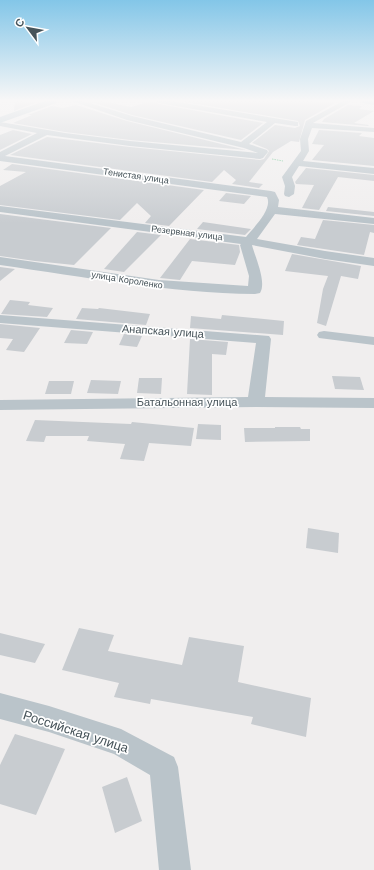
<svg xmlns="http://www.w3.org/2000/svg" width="374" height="870" font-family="'Work Sans',sans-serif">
<rect width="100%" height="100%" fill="#f0eeee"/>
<g fill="#c8ccd0">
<polygon points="15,101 23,101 35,103 14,111"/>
<polygon points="102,101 131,107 151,101 159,104 263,123 241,140 132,115 92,102"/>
<polygon points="180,101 310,101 335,103 305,120 299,142 291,141 273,152 249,182 263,184 259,188 232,184 236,180 224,170 212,182 10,155 47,137 130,147 260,160 264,159 269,151 267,149 252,143 275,125 295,128 300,126 298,121"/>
<polygon points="76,105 127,121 246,150 130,140 65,132 13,123 32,115 28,115 52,106 63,108"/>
<polygon points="348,105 362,106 359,109 374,111 354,123 369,125 368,126 322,122 324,119"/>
<polygon points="13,130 32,134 0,150 0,135"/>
<polygon points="319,130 362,133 359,136 374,138 374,166 312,160 324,145 312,144"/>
<polygon points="12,164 204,190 169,226 145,223 151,216 137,203 120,220 0,205 0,186 26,172 3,170"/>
<polygon points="306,168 374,175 374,181 338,177 319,210 302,208 314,185 296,184 295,182"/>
<polygon points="226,193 251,196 244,204 219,201"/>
<polygon points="328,207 374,212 374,216 326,211"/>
<polygon points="0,214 111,228 74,265 35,261 0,256"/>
<polygon points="323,220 374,225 374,233 370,232 364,255 297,245 301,237 315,239"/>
<polygon points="203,222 251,229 245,235 197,229"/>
<polygon points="137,232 161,235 124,272 104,269"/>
<polygon points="190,239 239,245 240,252 235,265 192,261 180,280 160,278"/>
<polygon points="292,254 361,266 358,279 341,276 326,326 317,323 323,289 328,276 285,271"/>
<polygon points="0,267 15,269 0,281"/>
<polygon points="10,300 30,302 28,305 53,308 47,317 1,314"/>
<polygon points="82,308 98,309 99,308 150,314 146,325 76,319"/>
<polygon points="222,315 284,321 283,335 190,328 191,316 221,319"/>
<polygon points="0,324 40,328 24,352 6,350 13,339 0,338"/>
<polygon points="71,330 93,332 87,344 64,343"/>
<polygon points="124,334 142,336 137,347 119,345"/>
<polygon points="190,339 228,342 226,355 212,354 212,395 187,394"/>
<polygon points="332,376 360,377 364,390 335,389"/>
<polygon points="139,378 162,378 161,394 137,393"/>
<polygon points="91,380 121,381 118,394 87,393"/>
<polygon points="49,381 74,381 71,394 45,394"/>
<polygon points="35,420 131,424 132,422 194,428 191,446 149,443 144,461 120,459 125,444 87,441 89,436 46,436 44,442 26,441"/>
<polygon points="198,424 221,425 221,440 196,439"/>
<polygon points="275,427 300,427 301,429 310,429 310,441 245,442 244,428 275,428"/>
<polygon points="308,528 339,533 338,553 306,548"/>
<polygon points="79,628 114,635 108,651 182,665 189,637 244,646 238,682 311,698 306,737 251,724 253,717 151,699 150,704 114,697 119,683 62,670"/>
<polygon points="0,633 45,644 35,663 0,655"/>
<polygon points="15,734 65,749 36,815 0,804 0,765"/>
<polygon points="127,777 142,821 115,833 102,787"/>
</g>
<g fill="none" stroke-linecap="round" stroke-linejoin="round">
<polyline stroke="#77c996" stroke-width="1" stroke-dasharray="1.5 1" stroke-linecap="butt" points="272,159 283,161"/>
<g fill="#bac4ca" fill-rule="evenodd">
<path d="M72 101H83L132 116 241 142 267 122 159 103 155 101H171L298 122V126H295L275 123 249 144 267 150 268 152 263 158 260 159 130 146 47 135 5 156 271 191 275 192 279 200 278 207 374 218V224L275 214 257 239 325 251 374 258V266L325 259 252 245C255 257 267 282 260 293L255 294C169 293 85 277 0 265V257L159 280 248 286 249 276 240 245 241 244 0 212V206L246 237C253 228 273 209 267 197L0 161V152L37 133 0 126V122L65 133 130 141 258 153 244 148 127 120Z"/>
<polygon points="343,101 352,101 313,123 374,128 374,132 312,128 308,139 309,151 303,161 374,168 374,174 299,166 292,177 295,186 294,194 289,197 285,196 284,194 285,186 282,177 301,151 300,139 306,121"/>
<polygon points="0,315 269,336 271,339 265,397 374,398 374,408 256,407 0,410 0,400 248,397 256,343 0,323"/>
<polygon points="324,331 374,337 374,345 319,338 317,335 319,332"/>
<polygon points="0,693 49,706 121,729 174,757 178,767 191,870 159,870 150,775 114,754 49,732 0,719"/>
</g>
<g fill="#aec1cb" fill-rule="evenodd">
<polygon points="45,101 57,101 56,103 0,123 0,117"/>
<polygon points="362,101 374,101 374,105 363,103"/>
</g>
</g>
<linearGradient id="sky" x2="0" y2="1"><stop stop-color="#83c6e8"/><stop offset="0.45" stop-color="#f8f7f7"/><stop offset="1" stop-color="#f8f7f7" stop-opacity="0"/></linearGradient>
<rect width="374" height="223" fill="url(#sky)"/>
<g text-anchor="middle" stroke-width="3.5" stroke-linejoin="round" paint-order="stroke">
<g font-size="9" fill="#47545a" stroke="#fff">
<text transform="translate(136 176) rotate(8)" y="3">Тенистая улица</text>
<text transform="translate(187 233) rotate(7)" y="3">Резервная улица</text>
<text transform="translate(127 280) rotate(9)" y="3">улица Короленко</text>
</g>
<g font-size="11" fill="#47545a" stroke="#fff">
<text transform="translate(163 331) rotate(4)" y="4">Анапская улица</text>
<text x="187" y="406">Батальонная улица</text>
</g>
<g font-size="13" fill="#47545a" stroke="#fff">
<text transform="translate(76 731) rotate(18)" y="5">Российская улица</text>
</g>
</g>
<g transform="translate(28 28) rotate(302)" stroke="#ffffff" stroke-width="3" paint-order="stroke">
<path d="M0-3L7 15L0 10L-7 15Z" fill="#47545a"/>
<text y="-6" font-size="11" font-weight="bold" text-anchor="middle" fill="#47545a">С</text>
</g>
</svg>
